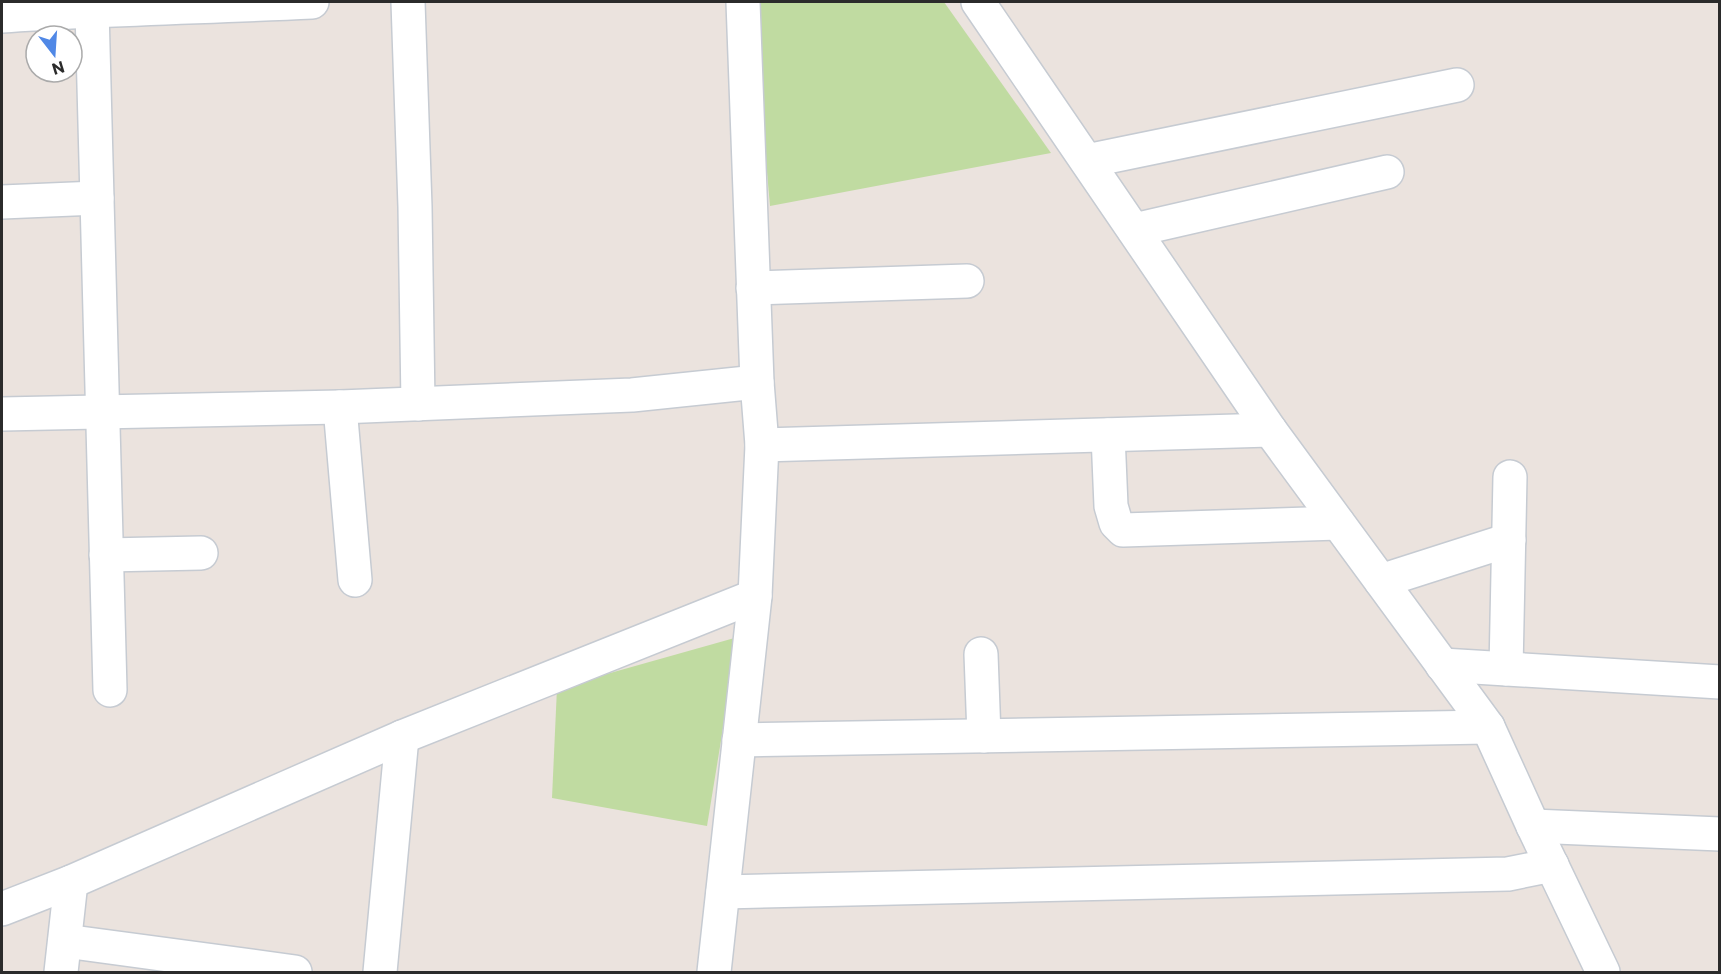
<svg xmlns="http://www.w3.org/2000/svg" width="1721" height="974" font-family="Commissioner,sans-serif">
<rect width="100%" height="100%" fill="#ebe3de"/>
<g fill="#c0dba1">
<polygon points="752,2 944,2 1051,153 770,206"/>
<polygon points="738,637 707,826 552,798 557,688"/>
</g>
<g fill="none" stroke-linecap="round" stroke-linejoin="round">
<defs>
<g id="minor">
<polyline points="408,2 415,207 418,404"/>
<polyline points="978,2 1270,430 1488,727 1533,826 1603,972"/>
<polyline points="92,10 110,690"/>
<path d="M2 16C105 9 208 7 312 2"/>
<polyline points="1087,161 1457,85"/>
<polyline points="2,202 97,198"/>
<polyline points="1134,230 1387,172"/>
<polyline points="753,288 967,281"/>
<polyline points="340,407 355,580"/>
<polyline points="2,414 340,407 632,395 757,382"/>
<polyline points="1108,435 1111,506 1116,523 1123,530 1338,523"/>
<polyline points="762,445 1270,430"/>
<polyline points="106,555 201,553"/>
<polyline points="1381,581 1509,540"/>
<polyline points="981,654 984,736"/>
<polyline points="1442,665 1720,682"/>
<polyline points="1506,669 1510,477"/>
<polyline points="739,740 1488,727"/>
<polyline points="1533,826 1720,834"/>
<polyline points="723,892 1508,874 1552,865"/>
<polyline points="2,909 71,882 402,737 755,596"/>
<polyline points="65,941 295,972"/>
<polyline points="61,972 71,882"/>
<polyline points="380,972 402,737"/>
<polyline points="714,972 755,596 762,445 757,382 743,2"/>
</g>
</defs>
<use href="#minor" stroke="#c6cbd2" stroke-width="36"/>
<use href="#minor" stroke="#fff" stroke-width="33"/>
</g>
<rect width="1721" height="974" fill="none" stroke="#2b2b2b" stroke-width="6"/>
<g transform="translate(54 54) rotate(163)"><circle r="28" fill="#ffffff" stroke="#aaaaaa" stroke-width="1.5"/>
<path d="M0-4.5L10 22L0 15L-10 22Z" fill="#5088e6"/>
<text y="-9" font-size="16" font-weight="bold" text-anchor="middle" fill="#2b2b2b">N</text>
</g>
</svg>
